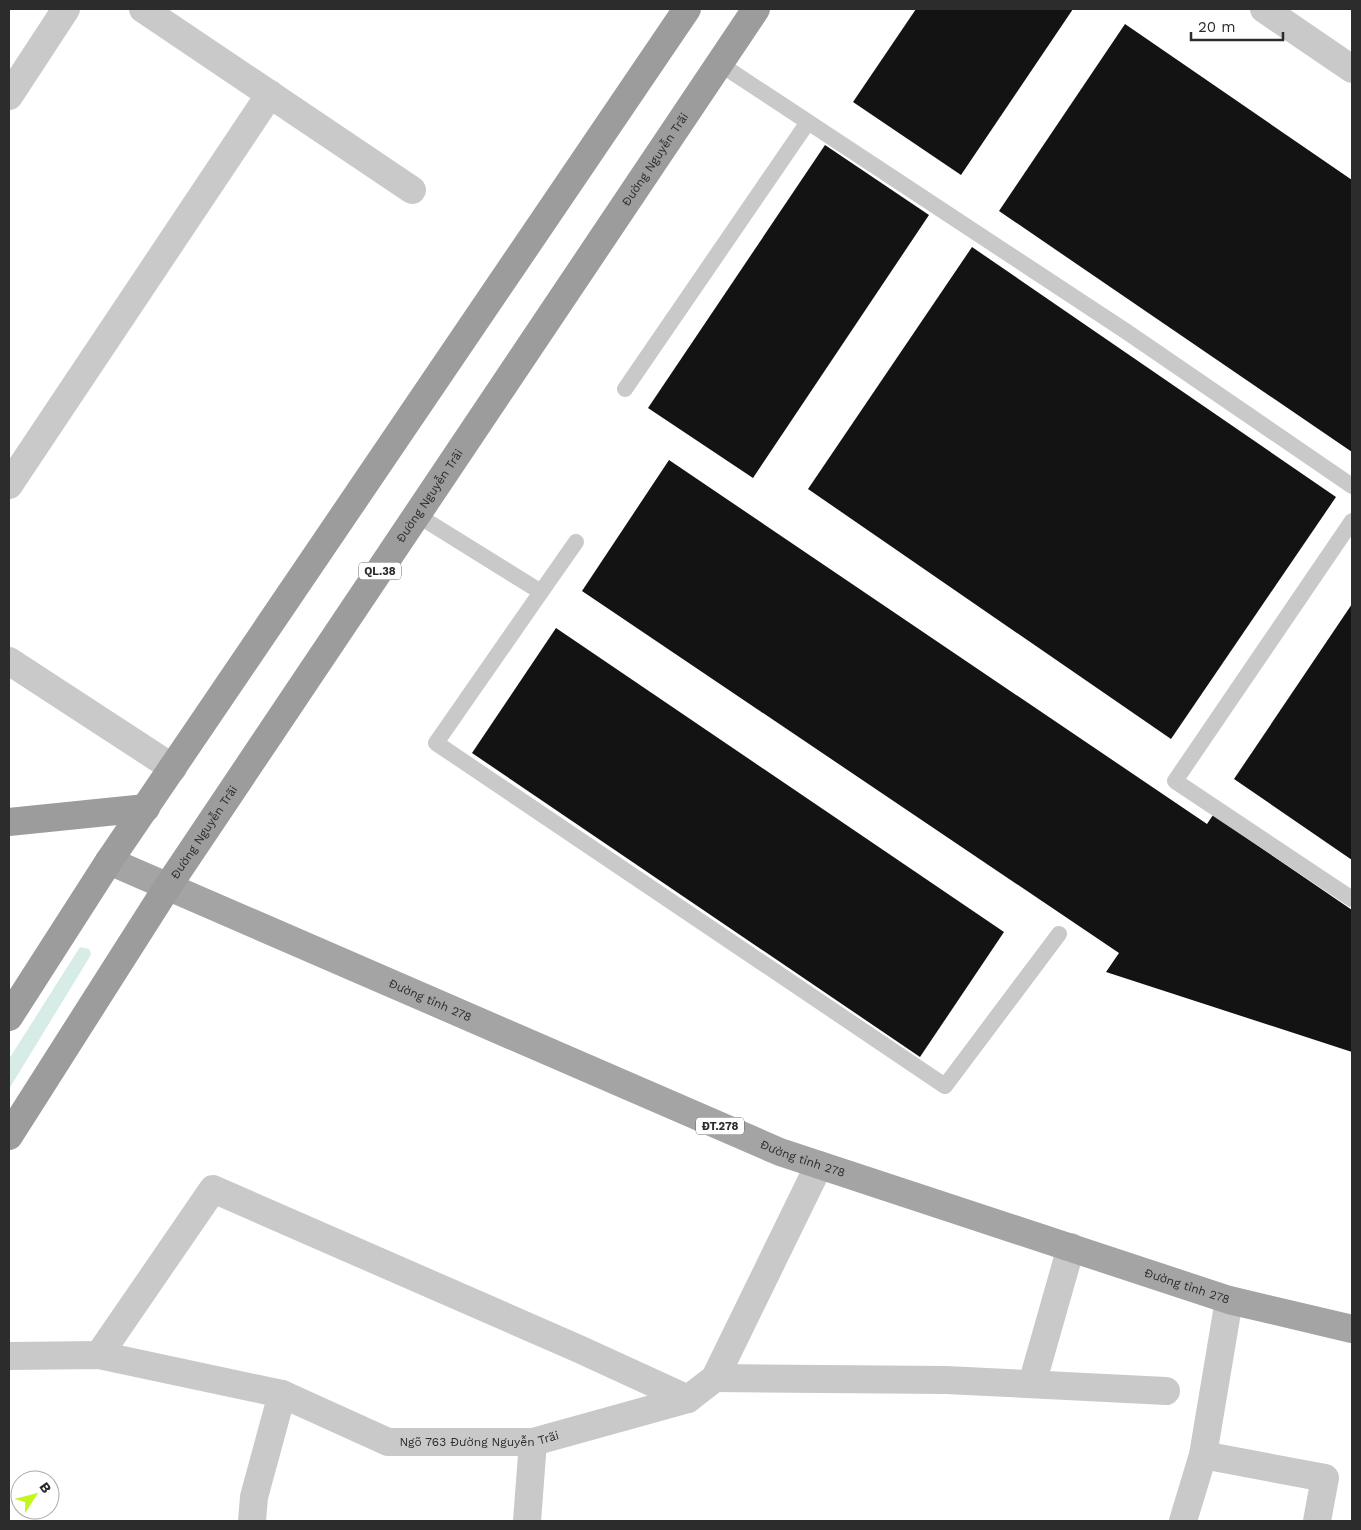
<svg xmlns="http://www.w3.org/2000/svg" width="1361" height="1530" font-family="'Work Sans',sans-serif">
<rect width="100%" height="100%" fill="#fff"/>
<polygon fill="#d7ebe7" points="80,947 89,949 91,954 89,958 9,1089 9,1059"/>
<g fill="#131313">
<polygon points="916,9 1073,9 961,175 853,102"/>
<polygon points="1125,24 1352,180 1352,452 999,211"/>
<polygon points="825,145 929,215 753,478 648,408"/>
<polygon points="972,247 1336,497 1171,739 808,489"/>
<polygon points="669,460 1207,824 1213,815 1352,910 1352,1052 1106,972 1119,953 582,591"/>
<polygon points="1352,604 1352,860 1234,779"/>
<polygon points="556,628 1004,932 920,1057 472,753"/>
</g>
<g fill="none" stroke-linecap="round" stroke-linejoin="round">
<g stroke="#c9c9c9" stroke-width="16">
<polyline points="720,64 1127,332 1352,486"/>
<polyline points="625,389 808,122"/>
<polyline points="417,515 541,592 436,743 945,1086 1059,934"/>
<polyline points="1352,521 1175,781 1352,899"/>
<polyline points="541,592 576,542"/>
</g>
<g stroke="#c9c9c9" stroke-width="28">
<polyline points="143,9 412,190"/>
<polyline points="1264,9 1352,69"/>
<polyline points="9,96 66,9"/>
<polyline points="9,485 270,94"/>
<polyline points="9,661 173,768"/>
<polyline points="99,1355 213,1189 579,1349 688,1399"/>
<path id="s1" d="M9 1356 99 1355 282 1394 388 1442H533L688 1399 715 1378 819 1165"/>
<polyline points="715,1378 946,1380 1166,1391"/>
<polyline points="1032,1384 1071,1247"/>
<polyline points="1203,1455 1325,1478 1317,1521"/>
<polyline points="252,1521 254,1497 282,1394"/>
<polyline points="527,1521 533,1442"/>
<polyline points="1183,1521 1203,1455 1229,1300"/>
</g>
<path stroke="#a4a4a4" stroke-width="28" id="s2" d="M109 861 780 1152 1229 1300 1352 1329"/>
<g stroke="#9c9c9c" stroke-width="28">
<polyline points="9,822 146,808"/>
<polyline points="9,1017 109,861 687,9"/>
<path id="s3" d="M9 1136 168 886 756 9"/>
</g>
</g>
<g text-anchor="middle" stroke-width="5" stroke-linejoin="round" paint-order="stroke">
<g fill="#fff" stroke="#6b6b6b" stroke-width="1">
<rect x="359" y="562.5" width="42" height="17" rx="4"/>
<rect x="696" y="1117.5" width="48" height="17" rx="4"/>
</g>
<g font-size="11" font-weight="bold" fill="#2c2c2c">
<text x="380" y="575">QL.38</text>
<text x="720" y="1130">ĐT.278</text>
</g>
<g font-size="12" fill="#2c2c2c" stroke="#fff">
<text dy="4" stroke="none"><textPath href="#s3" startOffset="1171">Đường Nguyễn Trãi</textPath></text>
<text dy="4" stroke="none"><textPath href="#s3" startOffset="766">Đường Nguyễn Trãi</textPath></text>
<text dy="4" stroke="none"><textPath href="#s3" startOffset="361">Đường Nguyễn Trãi</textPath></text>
<text dy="4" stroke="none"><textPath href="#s2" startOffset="350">Đường tỉnh 278</textPath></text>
<text dy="4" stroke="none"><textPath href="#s2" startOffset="755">Đường tỉnh 278</textPath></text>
<text dy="4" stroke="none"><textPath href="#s2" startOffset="1160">Đường tỉnh 278</textPath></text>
<text dy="4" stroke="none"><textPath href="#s1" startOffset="485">Ngõ 763 Đường Nguyễn Trãi</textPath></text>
</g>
</g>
<rect width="1361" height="1530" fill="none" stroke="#2c2c2c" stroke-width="20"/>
<g transform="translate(35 1495) rotate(54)"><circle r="24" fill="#ffffff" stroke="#ababab"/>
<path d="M0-4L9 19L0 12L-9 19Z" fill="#c3f61a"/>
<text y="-8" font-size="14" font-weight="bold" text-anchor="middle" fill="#2c2c2c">B</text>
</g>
<path d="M1191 32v8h92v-8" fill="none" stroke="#2c2c2c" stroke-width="2.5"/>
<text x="1198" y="32" font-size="15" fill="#2c2c2c" stroke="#ffffff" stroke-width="4" paint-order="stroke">20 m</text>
</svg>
